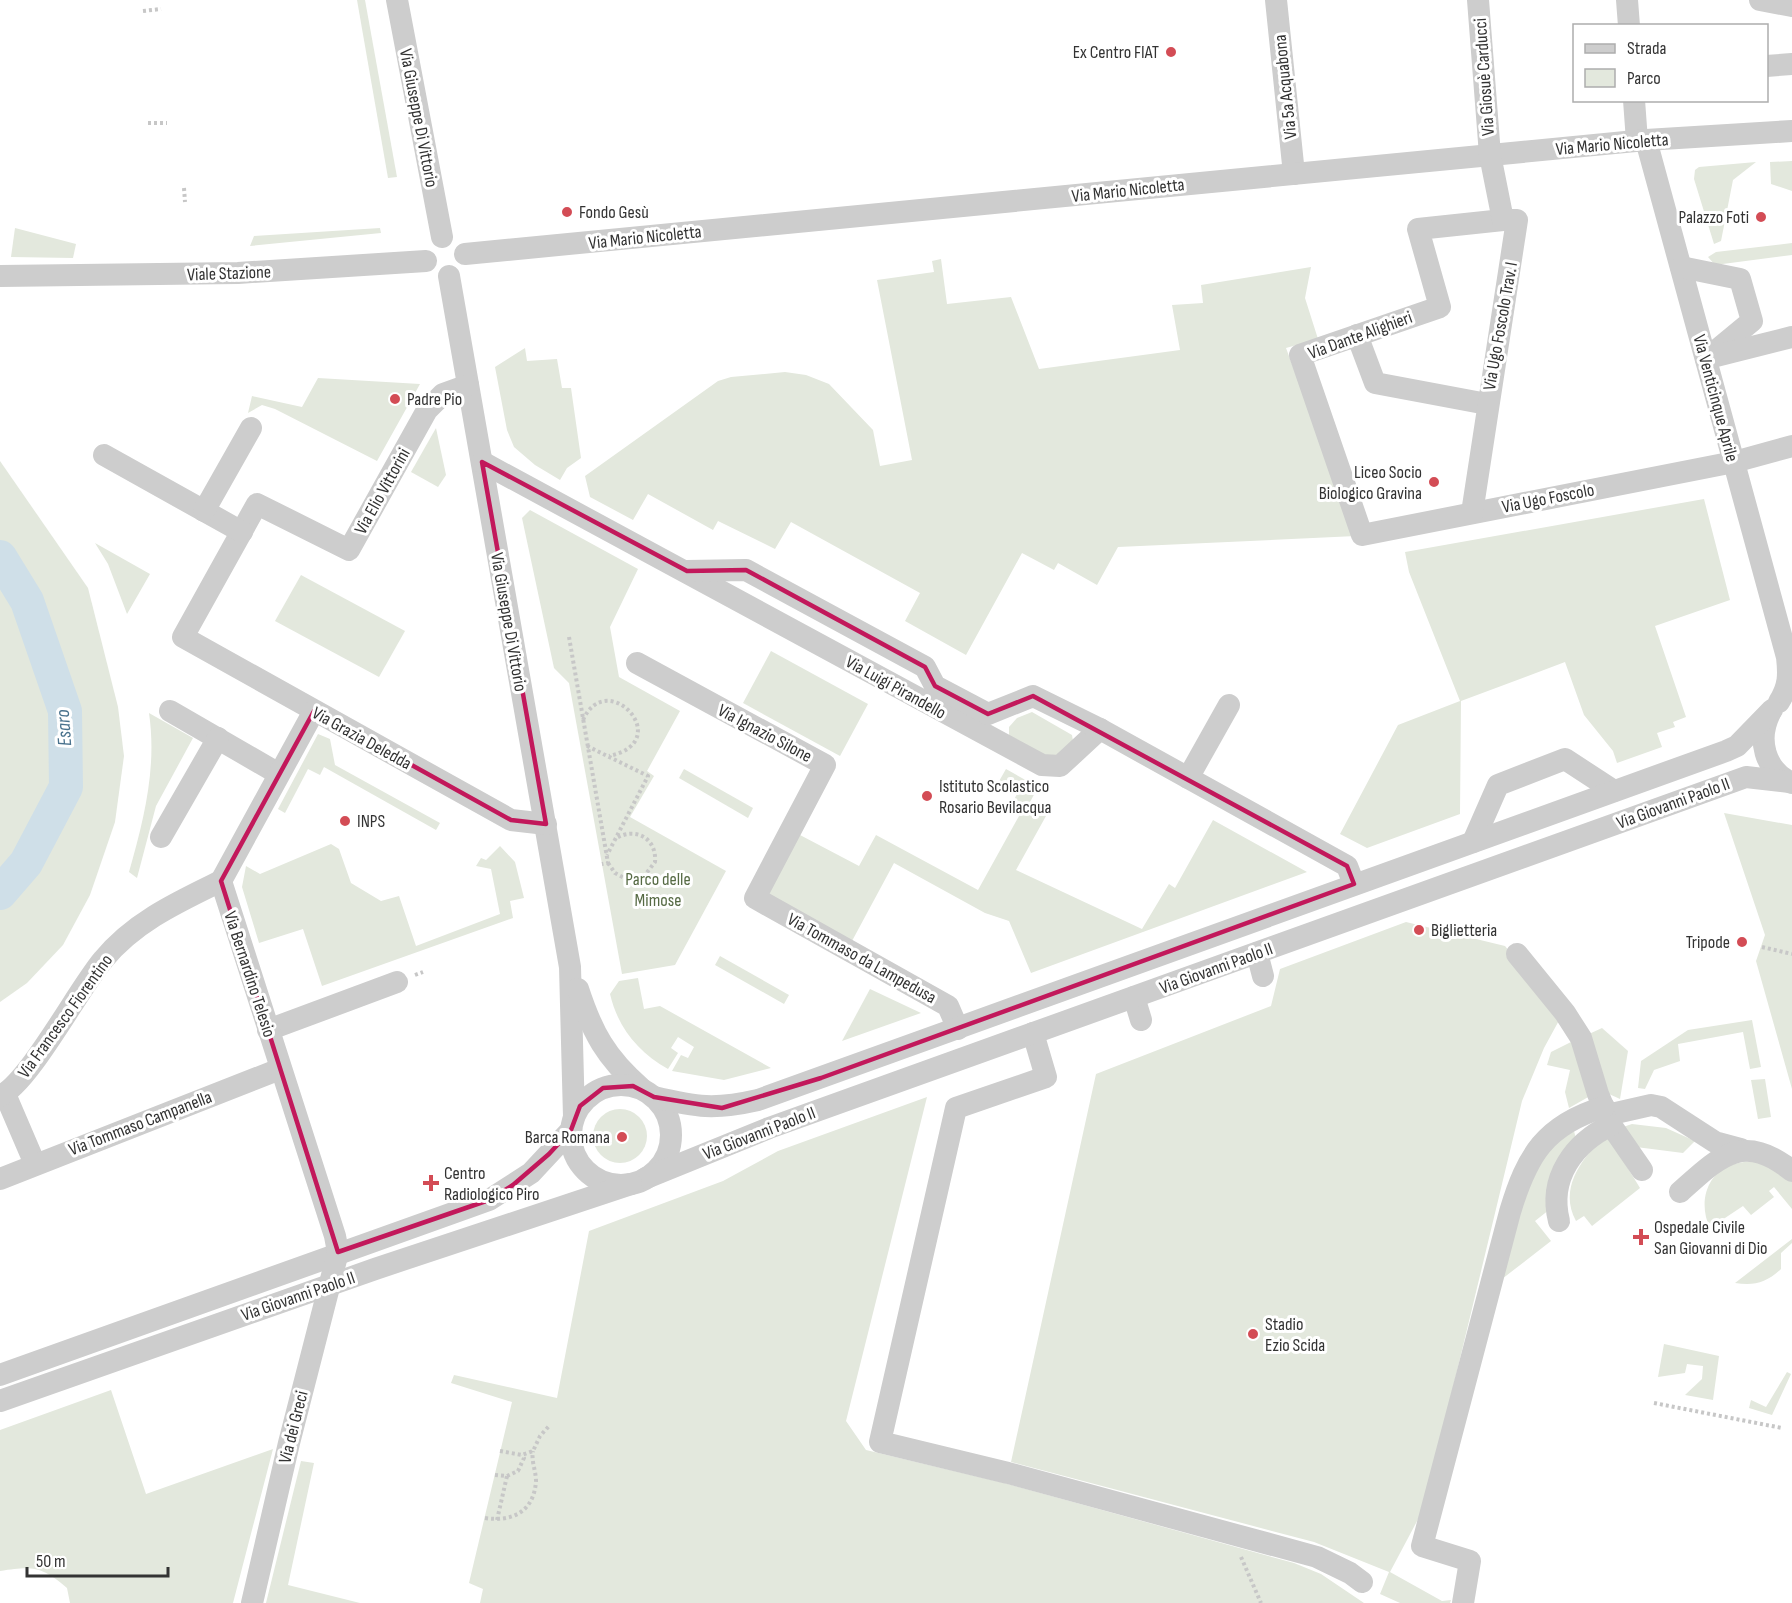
<svg xmlns="http://www.w3.org/2000/svg" width="1792" height="1603" font-family="'Sofia Sans Condensed',sans-serif">
<rect width="100%" height="100%" fill="#fff"/>
<g fill="#e3e8dd">
<polygon points="357,0 365,0 397,177 388,178"/>
<polygon points="1792,161 1792,191 1771,184 1770,162"/>
<polygon points="1756,162 1733,180 1721,241 1714,244 1694,179 1695,170 1699,167"/>
<polygon points="15,228 76,244 73,258 11,257"/>
<polygon points="380,228 381,233 250,246 254,236"/>
<polygon points="1792,243 1792,255 1715,265 1708,257 1716,252"/>
<polygon points="941,259 947,304 1011,297 1039,369 1180,350 1172,305 1203,303 1201,285 1311,267 1305,298 1318,339 1286,348 1356,536 1118,547 1097,585 1058,563 1054,570 1022,553 966,655 905,621 920,593 791,522 775,549 718,521 713,530 648,494 633,520 590,497 585,476 718,381 731,377 785,372 806,375 829,384 873,430 880,466 912,460 877,280 934,272 932,261"/>
<polygon points="525,348 527,361 557,359 562,388 571,388 581,458 567,468 560,480 535,465 514,447 507,430 495,367"/>
<polygon points="318,378 420,384 377,461 275,409 262,405 248,413 252,396 302,407"/>
<polygon points="436,428 446,475 438,487 411,472"/>
<polygon points="0,461 88,588 118,707 124,756 115,822 90,895 63,945 27,983 0,1002"/>
<polygon points="1704,499 1730,600 1655,626 1686,717 1673,722 1675,727 1657,733 1662,747 1617,763 1613,751 1584,715 1565,662 1461,701 1460,814 1367,848 1340,834 1398,725 1460,701 1409,572 1405,552"/>
<polygon points="530,510 638,569 610,627 619,677 680,711 647,771 654,776 630,817 726,871 675,965 622,974 569,683 554,668 522,518"/>
<polygon points="95,543 150,574 127,614 108,564"/>
<polygon points="301,575 405,631 379,677 275,621"/>
<polygon points="771,651 868,704 840,756 743,703"/>
<polygon points="1032,712 1072,735 1073,741 1058,756 1042,755 1009,736 1009,727 1017,718"/>
<path d="M149 713 193 738 156 806 137 878 129 872C144 819 157 768 149 713Z"/>
<polygon points="318,734 330,739 335,765 440,823 436,830 324,767 320,775 308,769 285,813 278,809"/>
<polygon points="684,769 753,808 748,818 679,778"/>
<polygon points="1006,769 1038,787 1029,804 1046,816 1016,870 1142,929 1169,884 1175,888 1213,820 1307,872 1031,973 1009,921 985,913 894,863 852,941 767,893 800,835 859,866 876,835 978,890 1019,816 1009,809 1017,794 998,783"/>
<polygon points="1724,813 1792,825 1792,1089 1756,961 1765,935"/>
<polygon points="331,844 339,849 351,883 381,901 399,896 416,946 500,914 491,869 476,866 481,858 486,860 500,846 515,862 524,898 510,901 513,918 322,986 303,929 259,943 242,887 246,866 260,874"/>
<polygon points="1406,922 1505,946 1562,1015 1544,1048 1522,1101 1424,1508 1390,1572 1442,1601 1451,1600 1450,1603 1400,1603 1380,1594 1389,1572 1314,1542 1011,1462 1096,1074 1271,1006 1280,969"/>
<polygon points="720,956 789,995 784,1004 715,965"/>
<path d="M638 978 644 1009 660 1006 771 1068 724 1080 672 1071 681 1055 688 1058 694 1047 678 1037 671 1048 678 1053 668 1069C638 1052 618 1028 610 994L619 981Z"/>
<polygon points="870,989 921,1013 842,1041"/>
<polygon points="1752,1020 1761,1067 1750,1069 1743,1032 1678,1044 1680,1061 1654,1070 1645,1089 1638,1088 1641,1061 1688,1030"/>
<polygon points="1602,1028 1628,1051 1620,1099 1609,1094 1589,1034"/>
<polygon points="1573,1041 1590,1096 1569,1108 1565,1092 1570,1070 1547,1065 1551,1052"/>
<polygon points="1765,1079 1771,1117 1758,1119 1751,1080"/>
<polygon points="927,1097 846,1421 866,1450 1004,1483 1294,1563 1321,1574 1364,1603 480,1603 483,1589 469,1583 512,1402 451,1383 454,1375 557,1398 589,1231 723,1181 778,1151"/>
<circle cx="620" cy="1136" r="27"/>
<polygon points="1632,1124 1666,1128 1695,1141 1683,1153 1636,1147 1623,1127"/>
<polygon points="1574,1131 1576,1139 1554,1206 1535,1221 1551,1241 1502,1279 1530,1177 1547,1147"/>
<path d="M1602 1139H1610L1640 1188 1592 1226 1584 1216 1576 1221C1559 1189 1580 1161 1602 1139Z"/>
<path d="M1758 1160 1792 1182V1209L1774 1187 1769 1191 1774 1197 1751 1215 1743 1206 1710 1228C1698 1204 1706 1172 1734 1164 1741 1162 1750 1161 1758 1160Z"/>
<path d="M1792 1239V1243L1781 1253V1269C1766 1283 1754 1286 1735 1283Z"/>
<polygon points="1664,1344 1719,1356 1713,1400 1685,1395 1702,1379 1703,1366 1687,1364 1685,1373 1658,1377"/>
<polygon points="1787,1372 1791,1374 1772,1415 1749,1408 1751,1400 1766,1407"/>
<path d="M111 1390 146 1494 273 1449 233 1603H70L67 1588C41 1566 33 1566 0 1571V1430Z"/>
<polygon points="301,1461 314,1463 288,1585 360,1603 266,1603"/>
</g>
<g fill="none" stroke-linecap="round" stroke-linejoin="round">
<polyline stroke="#cfdfe8" stroke-width="34" points="0,557 27,601 65,711 66,787 26,863 0,893"/>
<g stroke="#c7c7c7" stroke-width="4" stroke-dasharray="3 3" stroke-linecap="butt">
<polyline points="143,11 161,9"/>
<polyline points="148,123 167,123"/>
<polyline points="184,188 185,202"/>
<polyline points="569,637 608,863 602,864"/>
<path d="M583 720C607 666 677 742 609 756"/>
<polyline points="587,746 648,776 607,855"/>
<path d="M608 863 615 873 628 880 645 875 655 862C657 838 635 826 615 839"/>
<polyline points="1762,947 1792,954"/>
<polyline points="415,975 423,972"/>
<polyline points="1654,1403 1782,1428"/>
<polyline points="500,1451 522,1455 533,1451 540,1436 549,1426"/>
<polyline points="495,1475 507,1476 518,1471 524,1458 522,1455"/>
<path d="M485 1518C512 1522 534 1512 536 1481 536 1471 531 1461 533 1451"/>
<polyline points="497,1520 507,1476"/>
<polyline points="1241,1557 1261,1603"/>
</g>
<g stroke="#cdcdcd" stroke-width="22">
<polyline points="397,0 442,237"/>
<polyline points="1276,0 1294,174"/>
<polyline points="1627,0 1629,26"/>
<polyline points="1760,0 1792,6"/>
<polyline points="1766,66 1792,64"/>
<polyline points="1634,100 1637,141"/>
<path d="M1646 140 1787 657C1789 675 1789 686 1779 702"/>
<polyline points="1503,220 1418,229 1440,307 1300,355 1362,535 1734,462 1792,446"/>
<polyline points="465,254 1646,140 1792,131"/>
<polyline points="1681,267 1740,279 1752,321 1706,359"/>
<polyline points="0,276 238,273 426,261"/>
<polyline points="449,276 570,967 574,1117"/>
<polyline points="1357,335 1375,383 1487,404"/>
<polyline points="1712,357 1792,337"/>
<polyline points="468,385 443,394 427,410 349,550 257,504 183,637 511,820 546,824"/>
<polyline points="104,455 242,532"/>
<polyline points="482,462 1042,765 1060,766 1100,729"/>
<polyline points="204,511 251,428"/>
<polyline points="1472,513 1517,220 1503,220 1490,155 1478,0"/>
<polyline points="687,571 746,570 925,667 935,686 988,714 1033,696 1100,729 1347,866 1354,884"/>
<polyline points="637,663 825,765 755,898 948,1006 958,1029"/>
<polyline points="170,711 279,774"/>
<path d="M1770 713C1757 739 1764 770 1792 783"/>
<polyline points="1188,778 1229,705"/>
<polyline points="161,837 218,738"/>
<polyline points="1473,842 1498,785 1565,759 1614,791"/>
<polyline points="1257,953 1263,976"/>
<polyline points="1517,954 1565,1013 1581,1038 1598,1094 1611,1125 1642,1170"/>
<path d="M578 989C592 1032 606 1058 641 1088"/>
<polyline points="1134,997 1141,1020"/>
<polyline points="268,1030 397,982"/>
<polyline points="1033,1033 1046,1077 956,1108 880,1442 1008,1473 1317,1557 1350,1573 1362,1582"/>
<circle cx="621" cy="1135" r="50"/>
<polyline points="5,1094 35,1164"/>
<path d="M0 1096C29 1083 79 988 103 960 134 922 178 902 221 881"/>
<path d="M654 1097C697 1107 714 1110 758 1100L1726 751 1737 746 1772 710"/>
<polyline points="1607,1115 1651,1105 1661,1107 1715,1142 1741,1149"/>
<polyline points="646,1178 769,1128 1746,777 1790,782"/>
<polyline points="0,1179 280,1069"/>
<path d="M1680 1192C1719 1157 1743 1131 1792 1171"/>
<path d="M1559 1221C1548 1178 1574 1143 1611 1125"/>
<polyline points="0,1375 489,1200 531,1173 571,1130"/>
<polyline points="0,1401 375,1269 631,1184"/>
<polyline points="252,1603 289,1443 338,1252 335,1236 221,881 314,711"/>
<path d="M1463 1603 1470 1561 1422 1546 1510 1212C1527 1155 1545 1125 1604 1107"/>
</g>
</g>
<path fill="none" stroke="#c2185b" stroke-width="4.5" stroke-linejoin="round" d="M482 462 687 571 746 570 925 667 935 686 988 714 1033 696 1347 866 1354 884 821 1078 722 1108 654 1097 633 1086 603 1088 580 1106 571 1130 549 1154 513 1185 489 1200 338 1252 221 881 314 711 511 820 546 824Z"/>
<g fill="#d34c55" stroke="#fff" stroke-width="2">
<circle cx="1171" cy="52" r="6"/>
<circle cx="567" cy="212" r="6"/>
<circle cx="1761" cy="217" r="6"/>
<circle cx="395" cy="399" r="6"/>
<circle cx="1434" cy="482" r="6"/>
<circle cx="927" cy="796" r="6"/>
<circle cx="345" cy="821" r="6"/>
<circle cx="1419" cy="930" r="6"/>
<circle cx="1742" cy="942" r="6"/>
<circle cx="622" cy="1137" r="6"/>
<path d="M428 1174h6v6h6v6h-6v6h-6v-6h-6v-6h6z"/>
<path d="M1638 1228h6v6h6v6h-6v6h-6v-6h-6v-6h6z"/>
<circle cx="1253" cy="1334" r="6"/>
</g>
<g text-anchor="middle" stroke-width="6" stroke-linejoin="round" paint-order="stroke">
<g font-size="18" fill="#333" stroke="#fff" text-anchor="start">
<text x="1159" y="58" text-anchor="end">Ex Centro FIAT</text>
<text x="579" y="218">Fondo Gesù</text>
<text x="1749" y="223" text-anchor="end">Palazzo Foti</text>
<text x="407" y="405">Padre Pio</text>
<text x="1422" y="478" text-anchor="end">Liceo Socio<tspan x="1422" dy="21">Biologico Gravina</tspan></text>
<text x="939" y="792">Istituto Scolastico<tspan x="939" dy="21">Rosario Bevilacqua</tspan></text>
<text x="357" y="827">INPS</text>
<text x="1431" y="936">Biglietteria</text>
<text x="1730" y="948" text-anchor="end">Tripode</text>
<text x="610" y="1143" text-anchor="end">Barca Romana</text>
<text x="444" y="1179">Centro<tspan x="444" dy="21">Radiologico Piro</tspan></text>
<text x="1654" y="1233">Ospedale Civile<tspan x="1654" dy="21">San Giovanni di Dio</tspan></text>
<text x="1265" y="1330">Stadio<tspan x="1265" dy="21">Ezio Scida</tspan></text>
</g>
<g font-size="18" fill="#333" stroke="#fff">
<text transform="translate(1484 77) rotate(-94)" y="6">Via Giosuè Carducci</text>
<text transform="translate(1285 87) rotate(-96)" y="6">Via 5a Acquabona</text>
<text transform="translate(419 118) rotate(79)" y="6">Via Giuseppe Di Vittorio</text>
<text transform="translate(1612 144) rotate(-5)" y="6">Via Mario Nicoletta</text>
<text transform="translate(1128 190) rotate(-6)" y="6">Via Mario Nicoletta</text>
<text transform="translate(645 237) rotate(-6)" y="6">Via Mario Nicoletta</text>
<text transform="translate(229 273) rotate(-2)" y="6">Viale Stazione</text>
<text transform="translate(1500 326) rotate(-80)" y="6">Via Ugo Foscolo Trav. I</text>
<text transform="translate(1360 335) rotate(-20)" y="6">Via Dante Alighieri</text>
<text transform="translate(1716 398) rotate(75)" y="6">Via Venticinque Aprile</text>
<text transform="translate(382 491) rotate(-61)" y="6">Via Elio Vittorini</text>
<text transform="translate(1548 498) rotate(-11)" y="6">Via Ugo Foscolo</text>
<text transform="translate(509 622) rotate(80)" y="6">Via Giuseppe Di Vittorio</text>
<text transform="translate(896 687) rotate(29)" y="6">Via Luigi Pirandello</text>
<text transform="translate(765 733) rotate(28)" y="6">Via Ignazio Silone</text>
<text transform="translate(362 738) rotate(29)" y="6">Via Grazia Deledda</text>
<text transform="translate(1673 803) rotate(-20)" y="6">Via Giovanni Paolo II</text>
<text transform="translate(862 958) rotate(29)" y="6">Via Tommaso da Lampedusa</text>
<text transform="translate(1216 968) rotate(-20)" y="6">Via Giovanni Paolo II</text>
<text transform="translate(250 974) rotate(72)" y="6">Via Bernardino Telesio</text>
<text transform="translate(65 1016) rotate(-54)" y="6">Via Francesco Fiorentino</text>
<text transform="translate(140 1123) rotate(-21)" y="6">Via Tommaso Campanella</text>
<text transform="translate(759 1133) rotate(-21)" y="6">Via Giovanni Paolo II</text>
<text transform="translate(298 1296) rotate(-19)" y="6">Via Giovanni Paolo II</text>
<text transform="translate(293 1427) rotate(-76)" y="6">Via dei Greci</text>
</g>
<g font-size="18" fill="#566a44" stroke="#fff">
<text x="658" y="885">Parco delle<tspan x="658" dy="21">Mimose</tspan></text>
</g>
<g font-size="20" font-style="italic" fill="#49728d" stroke="#fff">
<text transform="translate(63 728) rotate(-94)" y="7">Esaro</text>
</g>
</g>
<rect x="1573" y="24" width="195" height="78" fill="#ffffff" stroke="#adadad" stroke-width="1.5"/>
<rect x="1585" y="44" width="30" height="9" fill="#cdcdcd" stroke="#adadad" stroke-width="1.5"/>
<text x="1627" y="54" font-size="18" fill="#333333">Strada</text>
<rect x="1585" y="69" width="30" height="18" fill="#e3e8dd" stroke="#adadad" stroke-width="1.5"/>
<text x="1627" y="84" font-size="18" fill="#333333">Parco</text>
<path d="M27 1567v9h141v-9" fill="none" stroke="#333333" stroke-width="3"/>
<text x="36" y="1567" font-size="18" fill="#333333" stroke="#ffffff" stroke-width="4.5" paint-order="stroke">50 m</text>
</svg>
